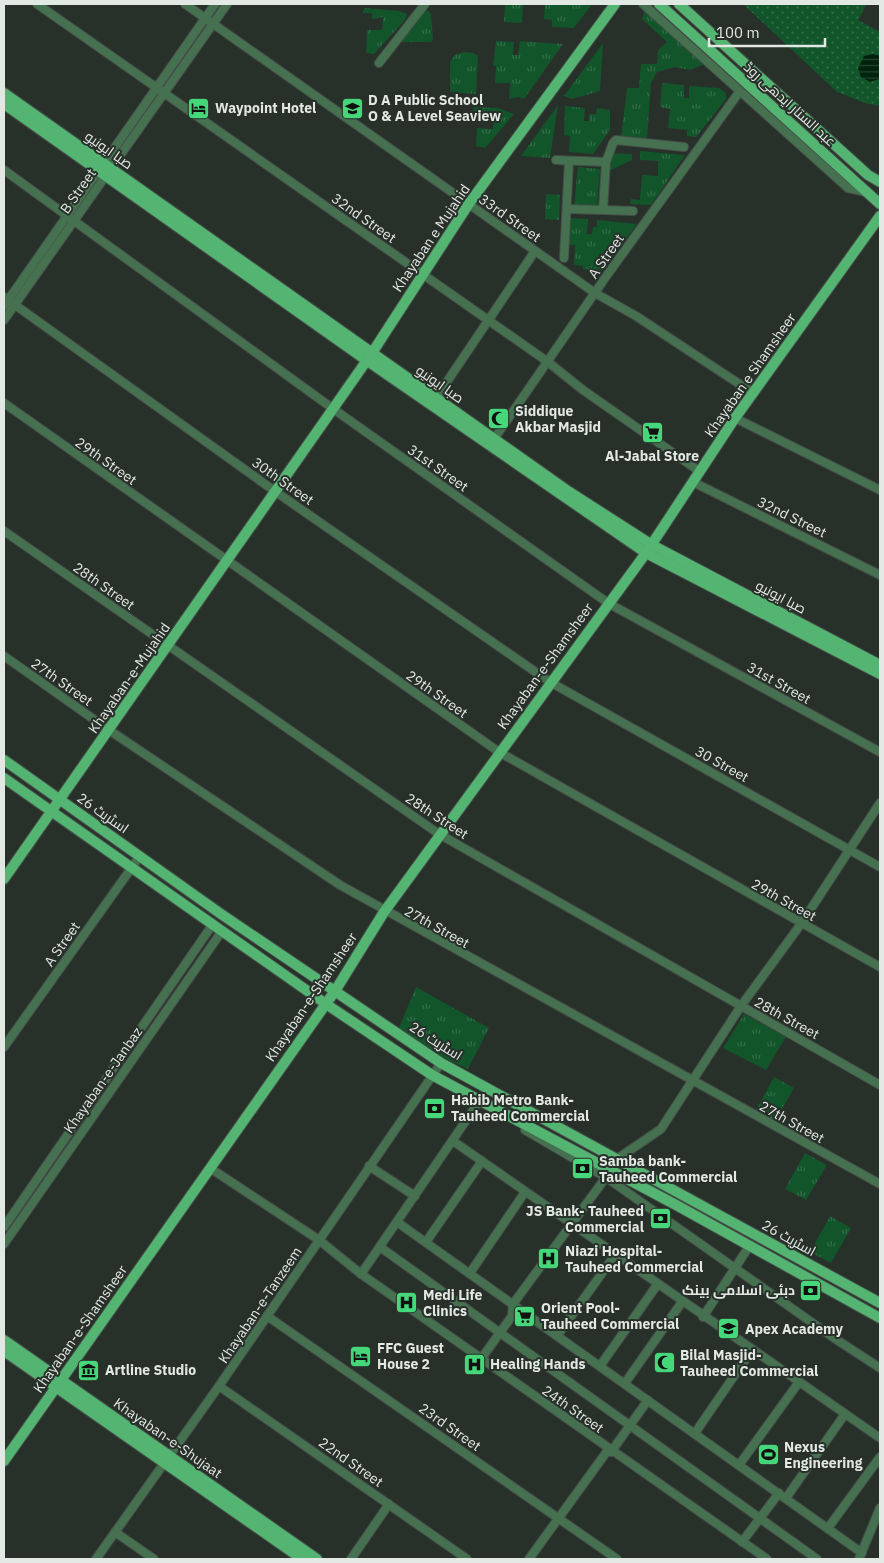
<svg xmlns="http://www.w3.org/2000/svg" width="884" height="1563" font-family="'IBM Plex Sans',Cairo,sans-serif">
<defs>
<pattern id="grass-tufts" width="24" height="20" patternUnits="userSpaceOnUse" patternTransform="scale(1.25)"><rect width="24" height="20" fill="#12552b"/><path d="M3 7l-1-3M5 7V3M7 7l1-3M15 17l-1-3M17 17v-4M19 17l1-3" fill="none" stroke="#346d4a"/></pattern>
<pattern id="park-dots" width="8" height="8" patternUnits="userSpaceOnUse" patternTransform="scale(1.25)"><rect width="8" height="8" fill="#12552b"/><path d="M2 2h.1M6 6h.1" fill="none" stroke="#346d4a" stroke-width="1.8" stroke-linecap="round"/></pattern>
<pattern id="water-rules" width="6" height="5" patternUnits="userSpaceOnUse" patternTransform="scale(1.25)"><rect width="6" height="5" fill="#01230d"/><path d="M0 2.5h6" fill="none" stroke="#264330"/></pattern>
</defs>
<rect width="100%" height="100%" fill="#28302a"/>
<g fill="url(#grass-tufts)">
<polygon points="505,4 523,4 522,23 504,22"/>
<polygon points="545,4 592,4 574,28 552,27 552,20 544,19"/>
<polygon points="365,8 399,11 407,14 405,20 374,54 366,53 367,30 382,30 383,17 372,19 372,13 362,13"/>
<polygon points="426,9 431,14 433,39 431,42 399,42"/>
<polygon points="644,12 647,12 707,63 690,70 675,67 657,72 651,83 647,139 621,138 627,88 639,88 641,64 657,64 658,50 667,42 642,19"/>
<polygon points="496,41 514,42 513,55 518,55 520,41 563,44 524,99 519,97 509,99 510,83 495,83 496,66 493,66"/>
<polygon points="603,43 600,91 572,99 564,96"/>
<polygon points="464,52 473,53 478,56 476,94 450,92 450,62 455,55"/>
<polygon points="662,83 684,85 684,98 689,98 689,86 719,88 726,93 726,99 696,137 687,136 687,130 668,128 670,109 660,107"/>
<polygon points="558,105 550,158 521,156"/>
<polygon points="565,106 585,108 584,121 589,121 589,114 596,114 597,108 610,110 610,130 593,154 569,152 570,136 564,135"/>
<polygon points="474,107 498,108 514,114 485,148 476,146 477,128 493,129 494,115 473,113"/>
<polygon points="640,151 685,155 651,205 630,204 631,199 640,200 642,175 658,176 658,161 640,160"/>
<polygon points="611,153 632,154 632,160 609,171"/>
<polygon points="578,167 600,169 597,207 574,206"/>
<polygon points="546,194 560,195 559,220 545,219"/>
<polygon points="569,218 588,219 587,234 592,234 593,227 597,227 597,220 637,224 602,271 583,269 583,266 574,265 575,245 567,245"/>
<polygon points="416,987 489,1028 468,1069 442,1057 398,1030"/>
<polygon points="744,1014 786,1037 766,1070 723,1048"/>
<polygon points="774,1077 794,1088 775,1121 756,1110"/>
<polygon points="805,1153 827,1165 806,1200 785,1189"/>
<polygon points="830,1216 851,1228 831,1263 810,1252"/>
</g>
<polygon fill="url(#park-dots)" points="743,4 867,4 858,20 880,32 880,106 865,103 837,92"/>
<polygon fill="url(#water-rules)" points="873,54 880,56 880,79 870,82 861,77 858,68 864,56"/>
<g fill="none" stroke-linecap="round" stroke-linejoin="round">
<defs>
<g id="minor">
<polyline points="37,4 548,362 583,390 699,471"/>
<polyline points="185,4 595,293 636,316 753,393"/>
<polyline points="643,4 848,188 866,192"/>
<polyline points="379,63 425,4"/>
<polyline points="556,160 606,162 613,143 616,140 684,147"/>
<polyline points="4,170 332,408 608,603 880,752"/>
<polyline points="567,209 603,210 606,162"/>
<polyline points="603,210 633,211"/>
<polyline points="564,258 569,161"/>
<polyline points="4,297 276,492 550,682 880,867"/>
<polyline points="4,306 215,4"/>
<polyline points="4,320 227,4"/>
<polyline points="436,398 535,251"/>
<polyline points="4,403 499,752 880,967"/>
<polyline points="735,418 880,490"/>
<polyline points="494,439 605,278 740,91"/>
<polyline points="693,482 880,575"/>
<polyline points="4,531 439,834 880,1085"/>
<polyline points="4,656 109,730 340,885 880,1184"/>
<polyline points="4,1047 140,856"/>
<polyline points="525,1130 607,1178 834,1338 880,1368"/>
<polyline points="453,1141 880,1438"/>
<polyline points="617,1159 661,1129 741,1006 801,924 880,803"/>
<polyline points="369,1166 415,1196"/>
<polyline points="210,1168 319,1240 361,1274 767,1559"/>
<polyline points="397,1222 862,1553"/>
<polyline points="4,1227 213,924"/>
<polyline points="426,1242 482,1161"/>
<polyline points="4,1244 222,931"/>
<polyline points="380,1247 817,1559"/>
<polyline points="470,1273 525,1192"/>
<polyline points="361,1274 480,1100"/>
<polyline points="267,1316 617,1559"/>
<polyline points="703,1317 750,1245"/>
<polyline points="557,1336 615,1255"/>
<polyline points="481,1359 512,1316 513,1304 609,1173"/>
<polyline points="600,1366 657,1285"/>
<polyline points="625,1383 682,1302"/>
<polyline points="219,1386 467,1559"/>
<polyline points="695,1433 752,1350"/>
<polyline points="611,1452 648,1400"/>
<polyline points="739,1465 799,1382"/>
<polyline points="786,1498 845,1414"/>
<polyline points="828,1528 880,1457"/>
<polyline points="115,1532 154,1559"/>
<polyline points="742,1542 779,1493"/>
<polyline points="96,1559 219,1386 441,1063"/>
<polyline points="351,1559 389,1504"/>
<polyline points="529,1559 608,1450"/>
<polyline points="859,1559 880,1508"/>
</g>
<g id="major">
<polyline points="659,4 880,204"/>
<polyline points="679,4 868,175 880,182"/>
<polyline points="4,93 568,491 652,545 880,665"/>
<polyline points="4,104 366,360 646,553 880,674"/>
<polyline points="4,760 221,914 441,1063 880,1303"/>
<polyline points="4,778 326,1004 432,1075 678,1206 880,1318"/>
<polyline points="4,879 372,353 468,205 615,4"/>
<polyline points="4,1340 317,1559"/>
<polyline points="4,1351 302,1559"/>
<polyline points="4,1461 335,991 384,912 646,553 735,418 880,216"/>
</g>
</defs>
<use href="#minor" stroke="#464d48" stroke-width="10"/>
<use href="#major" stroke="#464d48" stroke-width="12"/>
<use href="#minor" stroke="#467151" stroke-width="8"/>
<use href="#major" stroke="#54b472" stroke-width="10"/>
</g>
<defs>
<symbol id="hotel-square" viewBox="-11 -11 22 22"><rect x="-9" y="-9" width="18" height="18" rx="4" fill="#45d77a" stroke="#28302a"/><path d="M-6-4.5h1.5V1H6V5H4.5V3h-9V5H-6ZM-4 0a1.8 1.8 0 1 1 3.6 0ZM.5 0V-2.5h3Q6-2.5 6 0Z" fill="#111"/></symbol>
<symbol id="school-square" viewBox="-11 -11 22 22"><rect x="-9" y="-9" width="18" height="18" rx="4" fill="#45d77a" stroke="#28302a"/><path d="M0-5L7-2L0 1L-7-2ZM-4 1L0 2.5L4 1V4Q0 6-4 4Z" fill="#111"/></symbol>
<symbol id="mosque-square" viewBox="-11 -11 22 22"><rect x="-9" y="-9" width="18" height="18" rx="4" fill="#45d77a" stroke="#28302a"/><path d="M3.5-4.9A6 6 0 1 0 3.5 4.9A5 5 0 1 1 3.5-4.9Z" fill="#111"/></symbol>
<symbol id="supermarket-square" viewBox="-11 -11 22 22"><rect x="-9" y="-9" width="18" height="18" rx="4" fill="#45d77a" stroke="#28302a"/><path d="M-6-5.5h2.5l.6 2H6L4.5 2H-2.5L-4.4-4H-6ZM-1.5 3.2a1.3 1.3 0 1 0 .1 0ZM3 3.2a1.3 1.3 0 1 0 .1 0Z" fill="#111"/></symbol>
<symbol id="bank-square" viewBox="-11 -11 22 22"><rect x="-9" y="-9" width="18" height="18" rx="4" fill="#45d77a" stroke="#28302a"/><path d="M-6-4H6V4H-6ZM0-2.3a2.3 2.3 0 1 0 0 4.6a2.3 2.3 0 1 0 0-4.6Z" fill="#111"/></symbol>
<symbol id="hospital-square" viewBox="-11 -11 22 22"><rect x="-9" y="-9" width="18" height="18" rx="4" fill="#45d77a" stroke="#28302a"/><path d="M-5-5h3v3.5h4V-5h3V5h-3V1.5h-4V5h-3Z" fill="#111"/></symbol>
<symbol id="museum-square" viewBox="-11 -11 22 22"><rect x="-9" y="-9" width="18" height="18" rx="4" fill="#45d77a" stroke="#28302a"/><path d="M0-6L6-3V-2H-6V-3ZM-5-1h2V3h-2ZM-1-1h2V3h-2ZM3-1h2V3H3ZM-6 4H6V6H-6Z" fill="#111"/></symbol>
<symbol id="stadium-square" viewBox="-11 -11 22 22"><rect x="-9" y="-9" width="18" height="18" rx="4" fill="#45d77a" stroke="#28302a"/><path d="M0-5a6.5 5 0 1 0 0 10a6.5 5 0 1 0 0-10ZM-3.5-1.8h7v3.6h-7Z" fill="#111"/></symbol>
</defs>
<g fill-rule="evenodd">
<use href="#hotel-square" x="186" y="96" width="25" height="25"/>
<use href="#school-square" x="340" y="96" width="25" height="25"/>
<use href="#mosque-square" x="486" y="406" width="25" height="25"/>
<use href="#supermarket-square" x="640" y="420" width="25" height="25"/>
<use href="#bank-square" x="422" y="1096" width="25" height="25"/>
<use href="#bank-square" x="570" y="1156" width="25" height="25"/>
<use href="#bank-square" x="648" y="1206" width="25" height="25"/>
<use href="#hospital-square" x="536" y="1246" width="25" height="25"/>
<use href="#bank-square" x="798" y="1278" width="25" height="25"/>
<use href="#hospital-square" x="394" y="1290" width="25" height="25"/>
<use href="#supermarket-square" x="512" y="1304" width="25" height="25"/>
<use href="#school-square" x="716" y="1316" width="25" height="25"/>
<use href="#hotel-square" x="348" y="1344" width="25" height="25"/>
<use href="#mosque-square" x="652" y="1350" width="25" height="25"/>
<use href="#hospital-square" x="462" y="1352" width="25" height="25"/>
<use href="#museum-square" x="76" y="1358" width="25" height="25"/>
<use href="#stadium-square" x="756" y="1442" width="25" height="25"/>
</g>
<g text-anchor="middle" stroke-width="4" stroke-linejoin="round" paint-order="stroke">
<g font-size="14" font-weight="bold" fill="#e2e8e3" stroke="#28302a" text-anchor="start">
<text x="368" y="105">D A Public School<tspan x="368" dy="16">O &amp; A Level Seaview</tspan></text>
<text x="215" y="113">Waypoint Hotel</text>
<text x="515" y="416">Siddique<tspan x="515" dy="16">Akbar Masjid</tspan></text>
<text x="652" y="461" text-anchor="middle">Al-Jabal Store</text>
<text x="451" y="1105">Habib Metro Bank-<tspan x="451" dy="16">Tauheed Commercial</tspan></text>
<text x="599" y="1166">Samba bank-<tspan x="599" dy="16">Tauheed Commercial</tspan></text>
<text x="644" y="1216" text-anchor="end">JS Bank- Tauheed<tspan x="644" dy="16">Commercial</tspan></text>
<text x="565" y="1256">Niazi Hospital-<tspan x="565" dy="16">Tauheed Commercial</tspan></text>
<text x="795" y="1295" text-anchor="end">دبئی اسلامی بینک</text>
<text x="423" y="1300">Medi Life<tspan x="423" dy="16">Clinics</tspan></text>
<text x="541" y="1313">Orient Pool-<tspan x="541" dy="16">Tauheed Commercial</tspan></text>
<text x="745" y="1334">Apex Academy</text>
<text x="377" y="1353">FFC Guest<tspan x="377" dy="16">House 2</tspan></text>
<text x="680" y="1360">Bilal Masjid-<tspan x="680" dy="16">Tauheed Commercial</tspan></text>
<text x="490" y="1369">Healing Hands</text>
<text x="105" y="1375">Artline Studio</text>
<text x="784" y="1452">Nexus<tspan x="784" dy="16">Engineering</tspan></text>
</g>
<g font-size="14" fill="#e2e8e3" stroke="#28302a">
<text transform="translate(790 104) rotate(42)" y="5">عبد الستار ایدھی روڈ</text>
<text transform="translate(109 150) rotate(35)" y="5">صبا ایونیو</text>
<text transform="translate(78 191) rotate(-55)" y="5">B Street</text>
<text transform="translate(364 218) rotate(35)" y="5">32nd Street</text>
<text transform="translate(510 218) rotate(35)" y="5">33rd Street</text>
<text transform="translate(431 238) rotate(-56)" y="5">Khayaban e Mujahid</text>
<text transform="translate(606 256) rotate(-55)" y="5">A Street</text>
<text transform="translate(750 375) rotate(-55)" y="5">Khayaban e Shamsheer</text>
<text transform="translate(440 384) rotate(35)" y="5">صبا ایونیو</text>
<text transform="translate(106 461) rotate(35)" y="5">29th Street</text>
<text transform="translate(438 468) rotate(35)" y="5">31st Street</text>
<text transform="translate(283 481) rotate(35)" y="5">30th Street</text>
<text transform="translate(792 517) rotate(26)" y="5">32nd Street</text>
<text transform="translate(104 586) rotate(35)" y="5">28th Street</text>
<text transform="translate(781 597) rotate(28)" y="5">صبا ایونیو</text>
<text transform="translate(545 666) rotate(-54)" y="5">Khayaban-e-Shamsheer</text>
<text transform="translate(129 678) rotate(-55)" y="5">Khayaban-e-Mujahid</text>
<text transform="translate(62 682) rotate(35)" y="5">27th Street</text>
<text transform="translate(779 683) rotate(29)" y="5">31st Street</text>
<text transform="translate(437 694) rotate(35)" y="5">29th Street</text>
<text transform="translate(722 764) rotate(29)" y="5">30 Street</text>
<text transform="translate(103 813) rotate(35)" y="5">اسٹریٹ 26</text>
<text transform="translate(437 816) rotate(33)" y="5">28th Street</text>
<text transform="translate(784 900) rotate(29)" y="5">29th Street</text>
<text transform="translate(437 927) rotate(29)" y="5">27th Street</text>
<text transform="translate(62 944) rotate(-55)" y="5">A Street</text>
<text transform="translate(311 997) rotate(-56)" y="5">Khayaban-e-Shamsheer</text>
<text transform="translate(787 1018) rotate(29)" y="5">28th Street</text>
<text transform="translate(436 1041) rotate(32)" y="5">اسٹریٹ 26</text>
<text transform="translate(103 1080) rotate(-55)" y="5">Khayaban-e-Janbaz</text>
<text transform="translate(792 1122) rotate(29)" y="5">27th Street</text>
<text transform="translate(789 1238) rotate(29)" y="5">اسٹریٹ 26</text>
<text transform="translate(260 1305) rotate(-56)" y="5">Khayaban-e-Tanzeem</text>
<text transform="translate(80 1329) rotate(-55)" y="5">Khayaban-e-Shamsheer</text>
<text transform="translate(573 1409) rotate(35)" y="5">24th Street</text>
<text transform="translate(450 1427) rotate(35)" y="5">23rd Street</text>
<text transform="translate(168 1438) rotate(35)" y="5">Khayaban-e-Shujaat</text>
<text transform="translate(351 1462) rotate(35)" y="5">22nd Street</text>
</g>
</g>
<rect width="884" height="1563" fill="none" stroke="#e2e8e3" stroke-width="10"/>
<path d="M709 38v8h116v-8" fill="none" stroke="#e2e8e3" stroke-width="2.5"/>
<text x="716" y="38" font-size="15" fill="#e2e8e3" stroke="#28302a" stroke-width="4" paint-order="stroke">100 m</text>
</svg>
